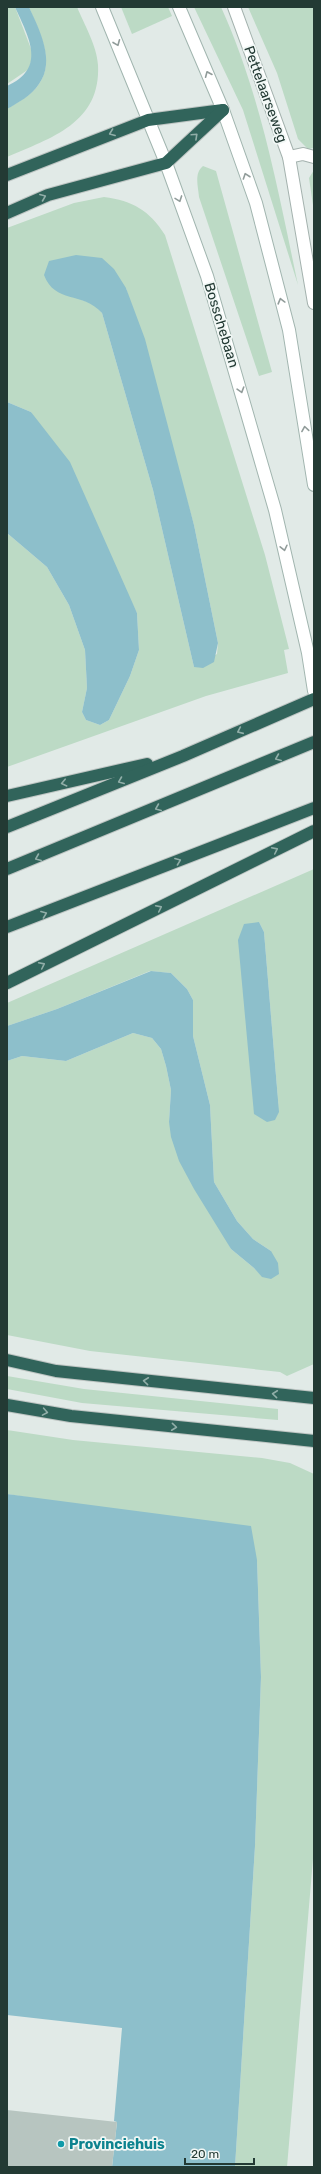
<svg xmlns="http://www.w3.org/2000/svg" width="321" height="2174" font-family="Rubik,sans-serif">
<rect width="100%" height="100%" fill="#e1eae7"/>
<g fill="#bcdac5" fill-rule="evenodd">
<polygon points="7,7 15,7 33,54 29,69 7,84"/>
<path d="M29 7H77C84 24 97 46 98 65 101 123 51 138 7 157V109C18 102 32 95 39 84 56 60 38 30 29 7Z"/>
<polygon points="121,7 168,7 172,16 132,34"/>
<path d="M194 7H221C261 95 278 191 298 285L243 110Z"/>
<polygon points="248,7 314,7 314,148 308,149 298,139 277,73"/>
<path d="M203 166 216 171 272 372 259 376 199 197C198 186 194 173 203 166Z"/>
<polygon points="314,170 314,212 309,178"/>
<path d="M104 197C133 201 149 210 165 235L265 555 289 649 284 650 288 673 206 696 7 767V533L47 567 69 605 85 650 87 688 82 712 86 720 100 725 109 720 130 676 139 650 137 613 31 412 7 402V228L74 203ZM126 288 194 525 218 643 217 654 194 667 153 490 102 313 94 304 82 300Z"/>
<path d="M314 869V1364L287 1376 280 1372 90 1351 7 1335V1061L22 1056 66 1061 133 1033 152 1038 161 1049 166 1066 171 1090 169 1122 231 1249 254 1268 263 1277 271 1251 253 1239 237 1221 214 1182 210 1105 193 1036V1000L187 989 171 973 150 971 57 1009 7 1026V1003ZM259 922 264 932 279 1112Z"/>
<polygon points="7,1376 84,1389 278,1409 278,1420 82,1403 7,1389"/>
<polygon points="7,1430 73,1440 262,1458 290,1463 314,1474 314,1847 287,2167 235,2167 255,1846 261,1677 257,1560 77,1505 7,1494"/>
</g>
<g fill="#8dbfcb">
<path d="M15 7H29C39 29 56 61 39 84 32 95 18 103 7 109V86C47 68 29 38 15 7Z"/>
<path d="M76 255 102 258 114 269 126 288 145 339 194 525 218 643 214 662 203 668 194 667 153 490 102 313C82 291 55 304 44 275L49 261Z"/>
<polygon points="7,402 31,412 70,462 137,613 139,650 130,676 109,720 100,725 86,720 82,712 87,688 85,650 69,605 47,567 7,533"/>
<polygon points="259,922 264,932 279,1112 275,1120 267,1122 254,1114 238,940 244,924"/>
<polygon points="151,971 171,973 187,989 193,1000 193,1036 210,1105 214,1182 237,1221 253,1239 271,1251 278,1263 279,1274 271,1279 262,1277 254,1268 231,1249 194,1189 179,1161 171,1137 169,1122 171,1090 166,1066 161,1049 152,1038 133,1033 66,1061 22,1056 7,1061 7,1026 57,1009"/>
<polygon points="7,1494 251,1526 257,1560 261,1677 255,1846 235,2167 112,2167 117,2122 114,2121 122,2028 7,2015"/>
</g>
<polygon fill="#b7c5c0" points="7,2110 117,2122 112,2167 7,2167"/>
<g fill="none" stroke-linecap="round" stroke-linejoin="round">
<defs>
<g id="street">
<polyline points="234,7 289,157 314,303"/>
<polyline points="289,157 303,154 314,157"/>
</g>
<g id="secondary">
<polyline points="102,7 166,163 207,276 275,510 308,653 314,691"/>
<polyline points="179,7 223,110 256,203 289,330 314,485"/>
</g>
<g id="highway">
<polyline points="7,175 148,120 223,110"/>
<polyline points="7,213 48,195 166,163 223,110"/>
<polyline points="7,796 147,764"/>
<polyline points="7,827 183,756 314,699"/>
<polyline points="7,869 314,742"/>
<polyline points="7,927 314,808"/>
<polyline points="7,983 314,831"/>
<polyline points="7,1360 56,1371 314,1398"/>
<polyline points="7,1405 71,1416 314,1441"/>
</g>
</defs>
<use href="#street" stroke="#a4b2ae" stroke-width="14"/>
<use href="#secondary" stroke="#a1b5af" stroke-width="14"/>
<use href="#highway" stroke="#bdc4c2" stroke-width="14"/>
<use href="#street" stroke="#fff" stroke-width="12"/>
<use href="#secondary" stroke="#fff" stroke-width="12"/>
<use href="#highway" stroke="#31645b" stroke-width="12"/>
</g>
<defs><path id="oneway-chevron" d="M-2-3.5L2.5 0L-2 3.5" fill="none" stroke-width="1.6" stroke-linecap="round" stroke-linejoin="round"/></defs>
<g stroke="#919c9a">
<use href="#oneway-chevron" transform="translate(117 43) rotate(68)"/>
<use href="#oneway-chevron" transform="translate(208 74) rotate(-113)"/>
<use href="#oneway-chevron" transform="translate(246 176) rotate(-109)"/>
<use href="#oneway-chevron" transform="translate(179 199) rotate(70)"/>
<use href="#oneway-chevron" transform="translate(281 301) rotate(-105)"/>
<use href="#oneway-chevron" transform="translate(241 390) rotate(73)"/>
<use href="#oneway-chevron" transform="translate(305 429) rotate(-99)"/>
<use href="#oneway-chevron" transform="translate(284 548) rotate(77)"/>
</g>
<g stroke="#91aea8">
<use href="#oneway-chevron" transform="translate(112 133) rotate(159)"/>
<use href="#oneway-chevron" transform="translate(195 136) rotate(-43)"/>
<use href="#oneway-chevron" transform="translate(43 197) rotate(-22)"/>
<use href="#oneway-chevron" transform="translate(240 731) rotate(156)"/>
<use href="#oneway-chevron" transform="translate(278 758) rotate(157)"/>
<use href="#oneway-chevron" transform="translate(121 781) rotate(158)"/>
<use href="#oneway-chevron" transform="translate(64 783) rotate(167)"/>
<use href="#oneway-chevron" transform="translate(158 808) rotate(157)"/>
<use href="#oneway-chevron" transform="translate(275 850) rotate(-26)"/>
<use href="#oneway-chevron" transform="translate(38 858) rotate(157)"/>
<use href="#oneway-chevron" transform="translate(178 861) rotate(-21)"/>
<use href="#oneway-chevron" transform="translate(159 908) rotate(-26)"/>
<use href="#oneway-chevron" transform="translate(44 914) rotate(-21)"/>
<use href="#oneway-chevron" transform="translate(42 965) rotate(-26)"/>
<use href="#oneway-chevron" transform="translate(146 1381) rotate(-174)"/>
<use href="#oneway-chevron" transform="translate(275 1394) rotate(-174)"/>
<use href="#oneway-chevron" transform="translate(45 1412) rotate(10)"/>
<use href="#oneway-chevron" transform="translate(174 1427) rotate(6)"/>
</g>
<circle fill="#0f9aa8" stroke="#f1f7f5" stroke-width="1.5" cx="61" cy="2144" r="4"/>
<g text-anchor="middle" stroke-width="3.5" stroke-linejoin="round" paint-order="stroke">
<g font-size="14" fill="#233a34" stroke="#f1f7f5">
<text transform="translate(266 94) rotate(70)" y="5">Pettelaarseweg</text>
<text transform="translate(222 325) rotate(73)" y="5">Bosschebaan</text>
</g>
<g font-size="14" font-weight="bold" fill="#0d838f" stroke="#f1f7f5" text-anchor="start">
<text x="69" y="2149">Provinciehuis</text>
</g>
</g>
<rect width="321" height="2174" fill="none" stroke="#233a34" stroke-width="16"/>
<path d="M185 2158v6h69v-6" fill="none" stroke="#233a34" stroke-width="2"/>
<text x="191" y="2158" font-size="12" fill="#233a34" stroke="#f1f7f5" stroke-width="3" paint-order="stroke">20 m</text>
</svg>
